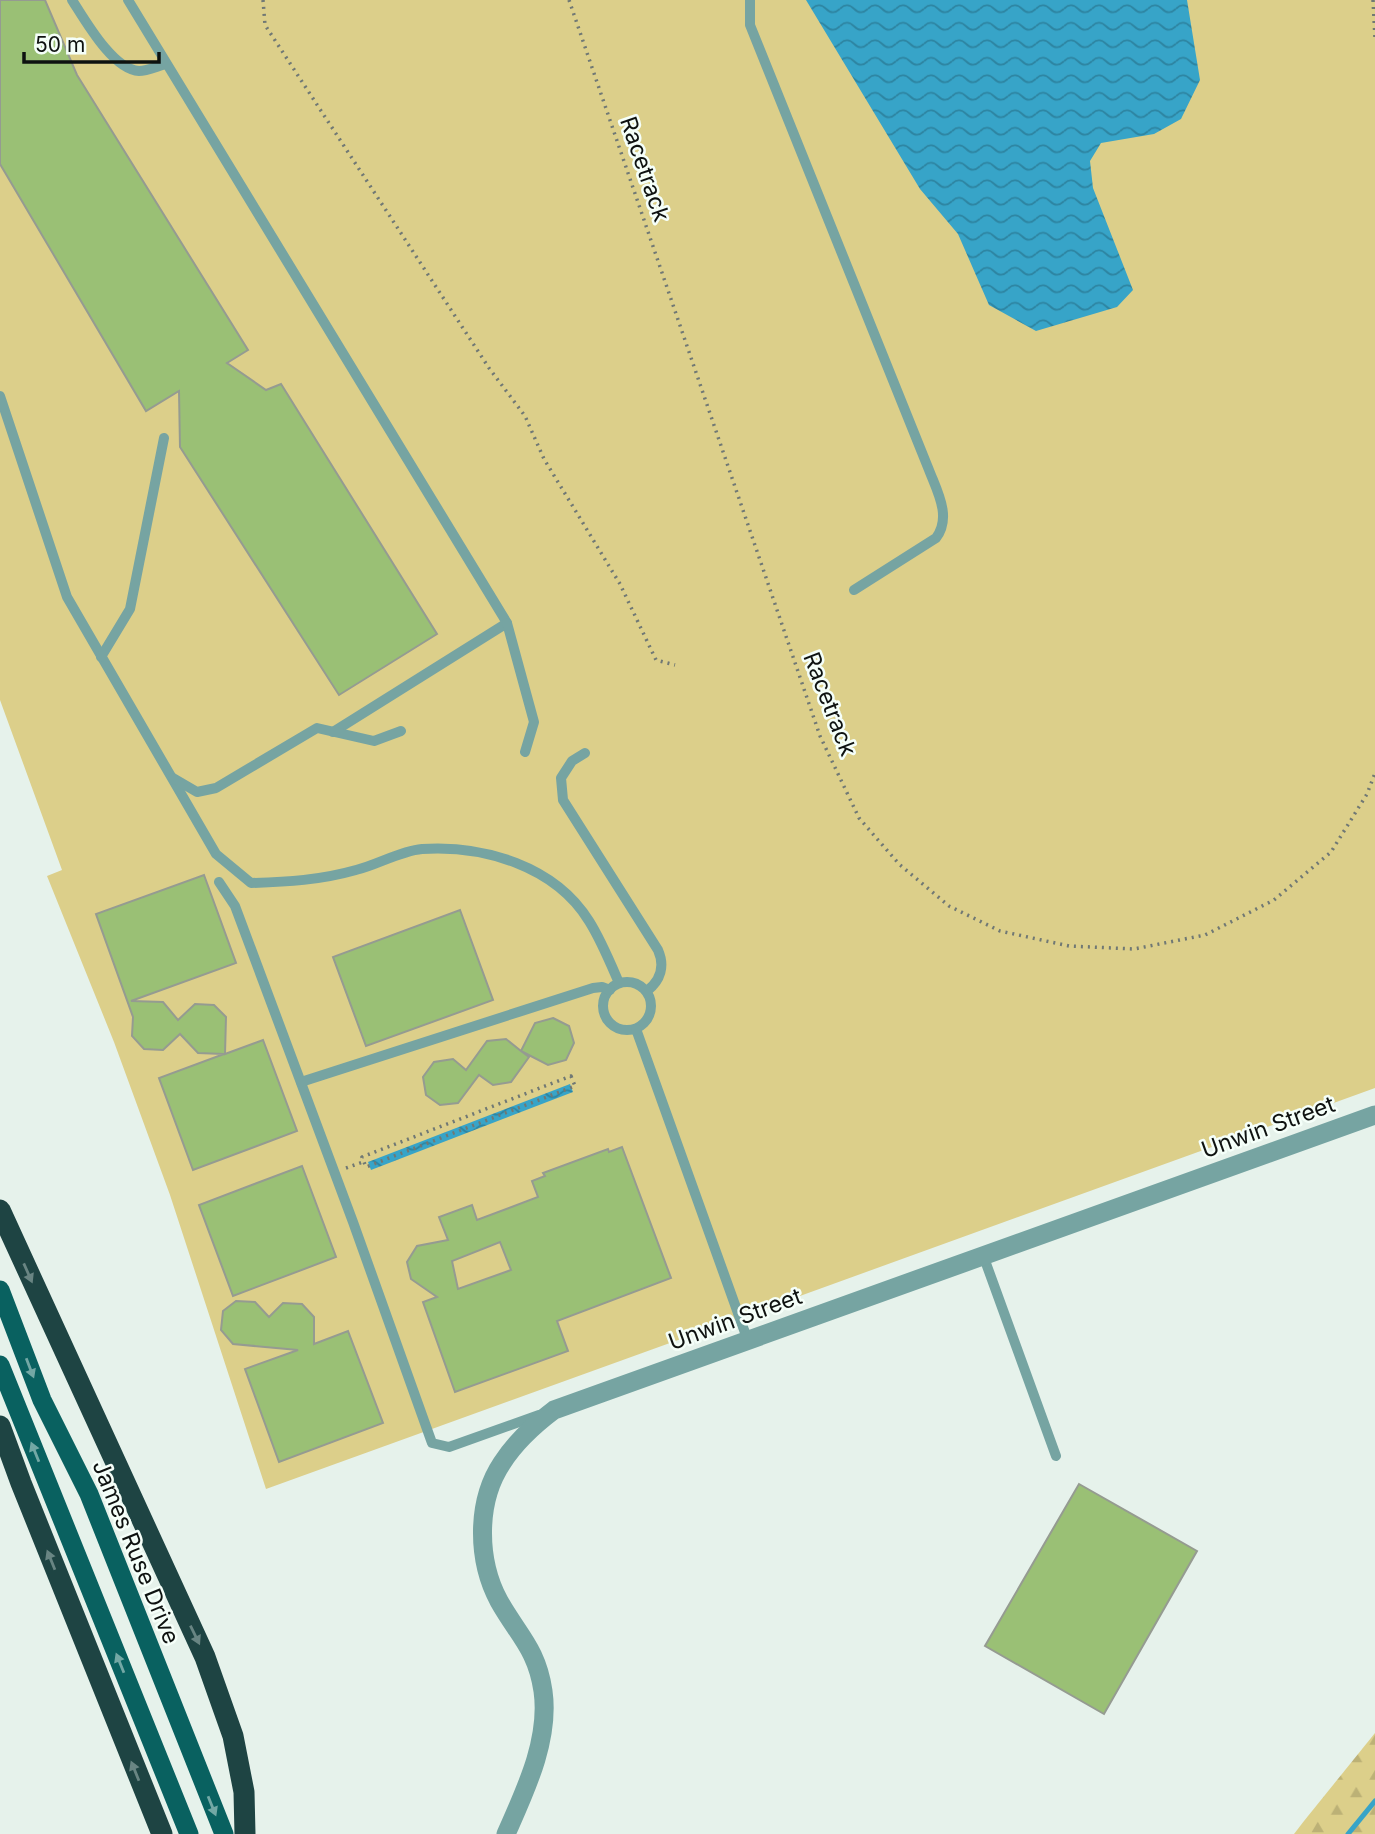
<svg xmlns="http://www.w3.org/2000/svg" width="1375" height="1834" font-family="Inter,sans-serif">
<defs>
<pattern id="forest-firs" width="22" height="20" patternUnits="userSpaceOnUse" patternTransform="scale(1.75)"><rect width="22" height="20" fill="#dccf8a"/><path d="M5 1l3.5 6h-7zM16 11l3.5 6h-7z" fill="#bcb176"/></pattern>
<pattern id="water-waves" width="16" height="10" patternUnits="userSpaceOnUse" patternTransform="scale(1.75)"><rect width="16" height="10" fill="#37a4c8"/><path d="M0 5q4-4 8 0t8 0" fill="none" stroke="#2d84a1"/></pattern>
</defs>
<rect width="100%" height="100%" fill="#e6f2eb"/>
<polygon fill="#dccf8a" points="0,0 1375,0 1375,1088 266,1489 170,1195 114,1042 47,876 62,870 0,700"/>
<polygon fill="url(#forest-firs)" points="1375,1733 1375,1834 1294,1834 1304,1821"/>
<g fill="url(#water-waves)">
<polygon points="806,0 1187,0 1200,80 1181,119 1154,134 1101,143 1090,161 1093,188 1133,290 1117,307 1036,331 989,305 958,234 920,189"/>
<polygon points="570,1084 573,1092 371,1170 368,1162"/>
</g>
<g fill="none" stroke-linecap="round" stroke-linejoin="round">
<polyline stroke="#37a4c8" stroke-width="5" points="1348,1834 1375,1801"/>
</g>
<g fill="#9ac075" stroke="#959b91" stroke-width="2" fill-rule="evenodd">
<polygon points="0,0 45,0 77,75 248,350 227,363 266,390 281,384 437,634 339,695 180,447 179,391 146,411 0,164"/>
<polygon points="204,875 236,963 131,1001 163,1002 178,1020 195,1004 214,1005 226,1017 225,1054 263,1040 297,1131 193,1170 159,1078 224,1054 198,1053 180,1034 163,1050 144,1049 132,1036 133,1017 96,914"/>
<polygon points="460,910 493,1000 366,1046 333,957"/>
<polygon points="553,1018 569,1026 574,1043 566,1060 548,1065 521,1051 529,1057 511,1082 493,1085 479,1075 458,1103 440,1105 426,1095 423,1077 434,1062 453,1059 466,1070 487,1041 506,1039 521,1051 535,1023"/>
<path d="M622 1147 671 1278 557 1321 568 1351 455 1392 423 1302 437 1297 411 1279 407 1262 417 1246 448 1240 439 1217 472 1205 477 1220 538 1197 532 1181 545 1176 543 1173 608 1149 609 1152ZM500 1242 511 1270 458 1289 452 1261Z"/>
<polygon points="302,1166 336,1257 233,1296 199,1205"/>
<polygon points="236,1301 255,1302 269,1317 283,1303 302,1304 314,1317 314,1344 348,1331 383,1423 279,1462 245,1369 298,1350 233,1344 221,1330 223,1311"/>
<polygon points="1079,1484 1197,1551 1104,1714 985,1646"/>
</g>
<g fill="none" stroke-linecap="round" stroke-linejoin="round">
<g stroke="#707874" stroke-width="3.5" stroke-dasharray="2 5" stroke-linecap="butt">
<polyline points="263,0 265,25 489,368 525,416 544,459 620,584 656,660 675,665"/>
<polyline points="569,0 820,736 859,818 899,864 949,906 1000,931 1069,946 1134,949 1205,935 1274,900 1331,852 1367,794 1375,773"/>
<polyline points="1373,0 1375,38"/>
<polygon points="571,1076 575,1086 366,1167 362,1157"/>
<polyline points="346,1168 363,1162"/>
</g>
<g stroke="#76a4a2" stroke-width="10">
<path d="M72 0C85 20 113 70 139 71 147 71 158 66 166 64"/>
<polyline points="128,0 507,623 333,732"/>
<path d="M750 0V25L929 470C937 491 952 517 936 538L854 590"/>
<path d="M0 396 67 597 216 854 251 883C287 882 321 880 356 870 377 865 400 851 422 849 484 845 555 866 589 921 601 940 610 962 619 983"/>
<polyline points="507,623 534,722 525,752"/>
<polyline points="101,657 130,609 164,438"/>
<path d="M585 753 572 761 561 778 563 800 658 950C665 966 661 980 647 991"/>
<polyline points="173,778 197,792 216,788 317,728 374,741 401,731"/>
<polyline points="219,882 235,906 353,1222 432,1443 449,1447 539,1415"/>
<circle cx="627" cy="1006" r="24"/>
<polyline points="636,1029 748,1341"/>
<polyline points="301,1082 593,988 602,987 610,990"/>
<polyline points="983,1255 1056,1456"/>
</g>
<path stroke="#76a4a2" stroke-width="19" d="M506 1834C525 1791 550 1740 543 1691 537 1649 518 1635 499 1601 477 1560 476 1502 502 1463 516 1441 534 1425 554 1410L1375 1115"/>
<g stroke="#096160" stroke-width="19">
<polyline points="0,1290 42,1400 89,1494 224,1834"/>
<polyline points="0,1365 189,1834"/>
</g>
<g stroke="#1e4443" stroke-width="21">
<polyline points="0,1210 205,1657 233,1736 244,1792 245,1834"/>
<polyline points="0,1426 21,1483 162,1834"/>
</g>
</g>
<defs><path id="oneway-solid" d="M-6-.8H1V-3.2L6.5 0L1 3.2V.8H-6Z" transform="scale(1.75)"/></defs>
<g fill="#698583">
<use href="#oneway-solid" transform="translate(28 1273) rotate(66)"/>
<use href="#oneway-solid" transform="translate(51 1560) rotate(-112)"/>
<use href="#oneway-solid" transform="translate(195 1635) rotate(64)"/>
<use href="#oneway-solid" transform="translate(135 1771) rotate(-112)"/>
</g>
<g fill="#73a8a5">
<use href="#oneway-solid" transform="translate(30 1368) rotate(69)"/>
<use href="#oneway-solid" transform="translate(35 1452) rotate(-112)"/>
<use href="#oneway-solid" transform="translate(120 1663) rotate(-112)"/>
<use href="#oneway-solid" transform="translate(212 1806) rotate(68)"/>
</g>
<g text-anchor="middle" stroke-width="5" stroke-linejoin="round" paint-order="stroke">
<g font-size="23" fill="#0e1210" stroke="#f5fff9">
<text transform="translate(645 169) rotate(71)" y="8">Racetrack</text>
<text transform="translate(830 704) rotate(69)" y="8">Racetrack</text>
<text transform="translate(1268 1127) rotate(-20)" y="8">Unwin Street</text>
<text transform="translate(735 1319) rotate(-20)" y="8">Unwin Street</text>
<text transform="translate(136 1552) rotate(68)" y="8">James Ruse Drive</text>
</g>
</g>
<path d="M24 52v10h135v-10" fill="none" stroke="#0e1210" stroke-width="3.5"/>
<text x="35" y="52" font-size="21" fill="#0e1210" stroke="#f5fff9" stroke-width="5" paint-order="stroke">50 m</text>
</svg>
